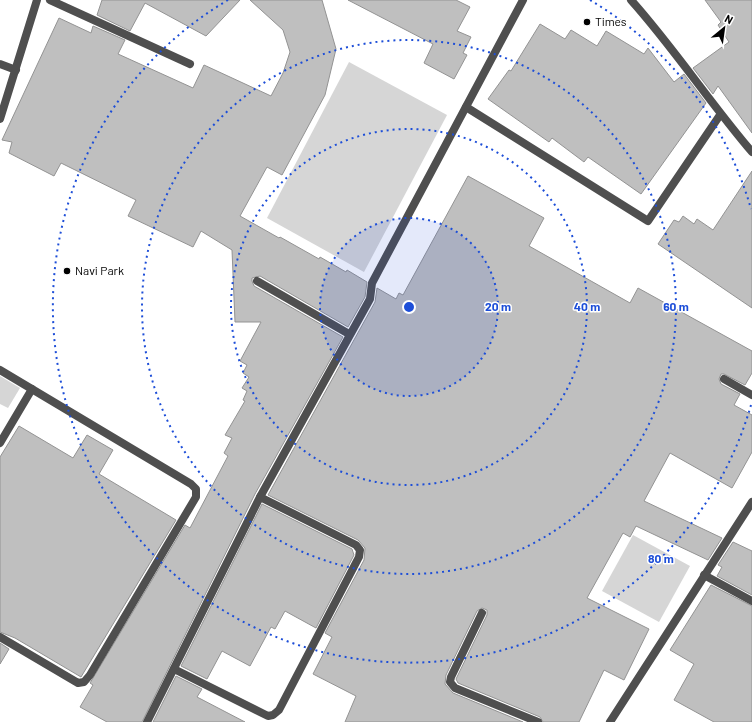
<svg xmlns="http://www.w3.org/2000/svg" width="752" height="722" font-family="Barlow,sans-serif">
<rect width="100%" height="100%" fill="#fff"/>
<g fill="#d6d6d6">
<polygon points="349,62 447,115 364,272 267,218"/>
<polygon points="0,376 20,388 8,408 0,404"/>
<polygon points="633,535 690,566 659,622 602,591"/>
</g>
<g fill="#bfbfbf" stroke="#939393">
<polygon points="102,0 240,0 206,36 145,3 130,31 97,15"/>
<polygon points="250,0 322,0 336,49 325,95 282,175 267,167 240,216 279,238 280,237 319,259 320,257 346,272 347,270 367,282 365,297 348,327 260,276 252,278 252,281 254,286 343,337 255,494 142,722 107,722 80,707 93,685 90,683 185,525 190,528 228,456 224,453 232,438 225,435 245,401 243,400 247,391 242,388 249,377 243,373 247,365 240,361 261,322 235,322 232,250 201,231 193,247 128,216 136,200 61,163 54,176 9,153 12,142 2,140 59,18 91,33 93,26 125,40 118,54 193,88 204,65 271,96 283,73 290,52 283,30"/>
<polygon points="348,0 456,0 470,7 457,31 471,37 463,53 467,55 454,79 424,63 433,44"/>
<polygon points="705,0 752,0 752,133 718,86 713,94 693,68 729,42 718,25 721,22"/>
<polygon points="540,24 565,39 571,30 597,46 606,31 644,54 648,48 674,82 684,74 706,103 641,194 588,157 584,162 552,138 549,142 488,99 509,70 511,71"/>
<polygon points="752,171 752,308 658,244 674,220 679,222 683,216 694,224 697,219 713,230"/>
<polygon points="468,176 544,218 529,246 630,303 638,288 752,351 752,373 745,385 724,374 721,374 719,379 721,384 740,394 734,405 752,415 752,452 732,488 670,453 644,501 722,538 708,560 636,526 630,537 623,533 587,598 649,629 624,680 604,670 579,722 543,722 540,717 458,683 456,679 487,615 487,610 482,608 477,611 446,675 445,684 453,693 523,722 345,722 356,696 313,674 332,637 325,633 364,560 365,548 358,540 268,495 375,302 377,288 396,299 399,293 403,295"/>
<polygon points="19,426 73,458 87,435 113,450 99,474 176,520 81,677 15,638 0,632 0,457"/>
<polygon points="262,504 352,549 354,555 316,628 285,611 275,629 271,627 250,666 222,651 207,679 181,666"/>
<polygon points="733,542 752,551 752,595 717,576 722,567 718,565"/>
<polygon points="711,585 752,606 752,722 714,722 674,700 694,664 670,650"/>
<polygon points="0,643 9,649 0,664"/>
<polygon points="176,676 202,689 197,697 245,722 153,722"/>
</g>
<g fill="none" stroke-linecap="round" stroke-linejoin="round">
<g stroke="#4f4f4f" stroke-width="8">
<polyline points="50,0 190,64"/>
<polyline points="0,64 16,70"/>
<polyline points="466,107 648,221 720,115"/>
<polyline points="257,281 349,334"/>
<polyline points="0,370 191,484 196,489 196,497 90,675 84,682 78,683 0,637"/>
<polyline points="724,379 752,395"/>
<polyline points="0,443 32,389"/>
<polyline points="482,613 451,677 450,682 455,688 538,722"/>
<polyline points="174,669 268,716 273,715 279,710 359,557 360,550 356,545 260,497"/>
</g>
<g stroke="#4f4f4f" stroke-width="8">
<path d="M631 0C674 48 710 103 752 152"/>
<polyline points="704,575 752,601"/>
<polyline points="147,722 260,497 370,299 372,283 523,0"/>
<polyline points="610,722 752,502"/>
</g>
<polyline stroke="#4f4f4f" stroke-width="8" points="0,119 37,0"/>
</g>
<circle cx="409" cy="307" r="89" fill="#1d4ed8" fill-opacity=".12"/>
<g fill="none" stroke="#1d4ed8" stroke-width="2" stroke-dasharray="2 4">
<circle cx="409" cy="307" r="89"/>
<circle cx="409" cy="307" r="178"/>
<circle cx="409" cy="307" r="267"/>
<path d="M751 405A356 356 0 1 1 228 0M590 0A356 356 0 0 1 751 209"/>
</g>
<g fill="#000" stroke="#fff" stroke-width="1.5">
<circle cx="587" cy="22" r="4"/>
<circle cx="67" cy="271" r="4"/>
</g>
<g text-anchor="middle" stroke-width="3" stroke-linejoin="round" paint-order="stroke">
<g font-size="12" fill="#000" stroke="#fff" text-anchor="start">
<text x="595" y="26">Times</text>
<text x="75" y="275">Navi Park</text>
</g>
</g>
<circle cx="409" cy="307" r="6" fill="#1d4ed8" stroke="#fff" stroke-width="2"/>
<g font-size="12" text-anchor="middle" font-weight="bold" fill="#1d4ed8" stroke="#fff" stroke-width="3" stroke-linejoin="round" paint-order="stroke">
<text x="498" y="311">20 m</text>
<text x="587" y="311">40 m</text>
<text x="676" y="311">60 m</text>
<text x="661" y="563">80 m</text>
</g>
<g transform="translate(724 28) rotate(29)" stroke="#ffffff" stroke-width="3" paint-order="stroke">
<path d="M0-3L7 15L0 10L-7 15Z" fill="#000000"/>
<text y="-6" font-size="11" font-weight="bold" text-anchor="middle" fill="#000000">N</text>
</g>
</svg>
